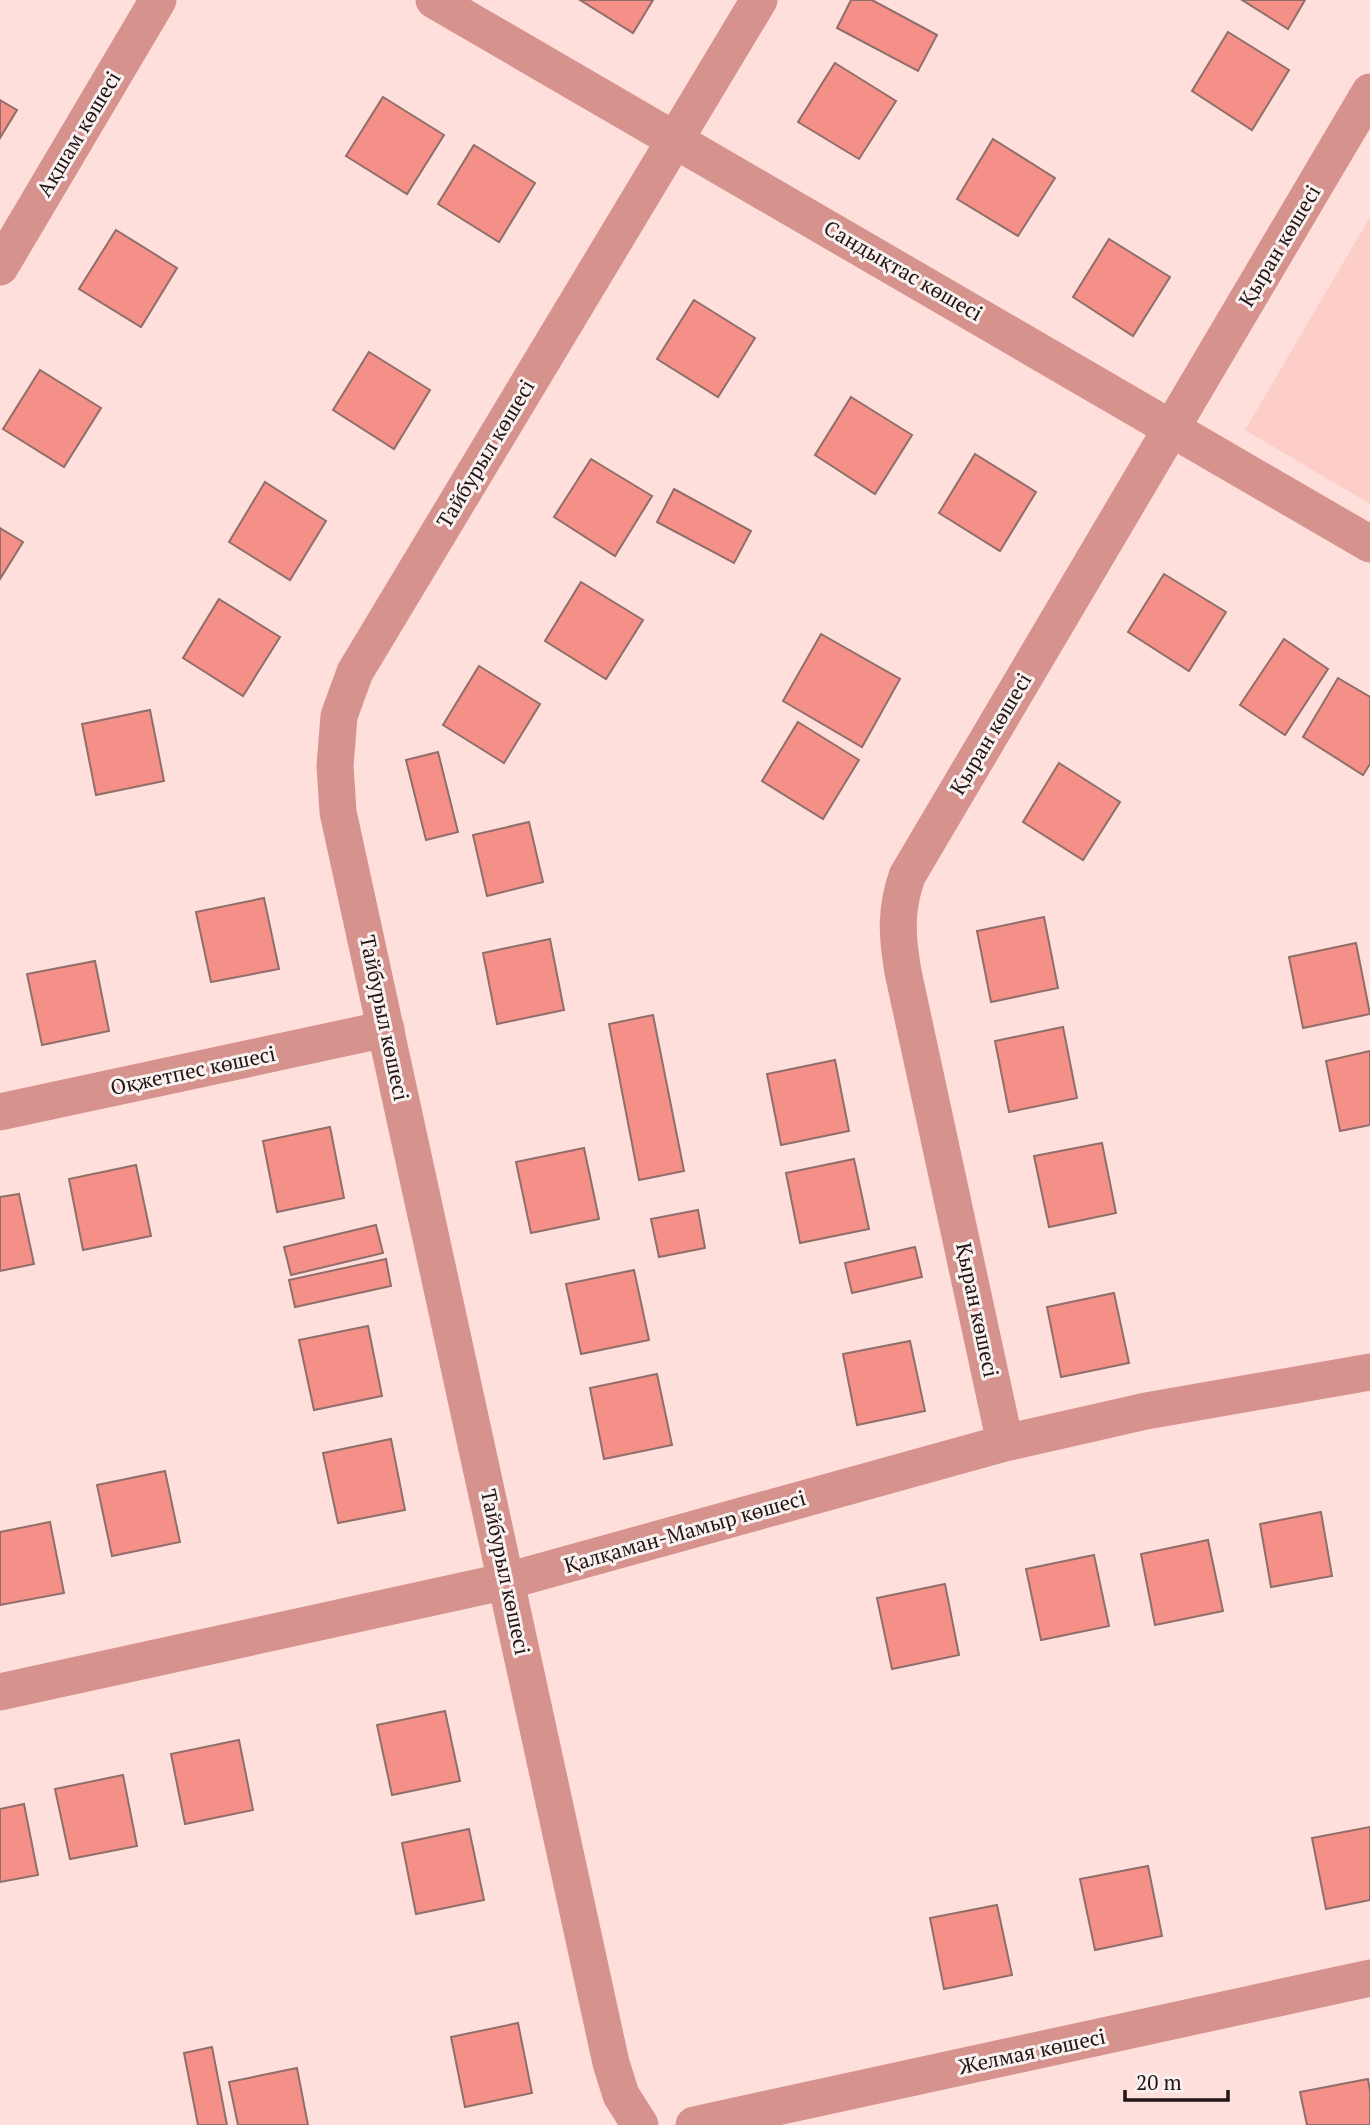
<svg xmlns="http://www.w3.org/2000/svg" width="1370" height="2125" font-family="'PT Serif',serif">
<rect width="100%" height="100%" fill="#ffdfdb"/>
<polygon fill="#fdcdc8" points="1370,217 1370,504 1245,430"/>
<g fill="#f49087" stroke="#906e6a" stroke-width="2">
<polygon points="580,0 653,0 633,33"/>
<polygon points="851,0 872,0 937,35 918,71 837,28"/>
<polygon points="1242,0 1305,0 1288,29"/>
<polygon points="1228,32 1289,70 1252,130 1192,91"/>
<polygon points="835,63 896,101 859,159 798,122"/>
<polygon points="383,97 444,135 407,194 346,156"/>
<polygon points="0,100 17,110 0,138"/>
<polygon points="993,139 1055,178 1018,236 957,199"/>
<polygon points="474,145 535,183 499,242 438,204"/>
<polygon points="116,230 177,268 141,327 79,289"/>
<polygon points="1109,239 1170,277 1133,336 1073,297"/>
<polygon points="694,300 755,338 718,397 657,359"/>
<polygon points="369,352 430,390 394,449 333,410"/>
<polygon points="40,370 101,408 64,467 3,429"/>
<polygon points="851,397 912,435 875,494 815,455"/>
<polygon points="975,454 1036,492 1000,551 939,513"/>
<polygon points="591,459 652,496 615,556 554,517"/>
<polygon points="265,482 326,521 290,580 229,542"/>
<polygon points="674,489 751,531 734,563 657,522"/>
<polygon points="0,528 23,542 0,579"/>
<polygon points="1164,574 1226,612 1189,671 1128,632"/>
<polygon points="581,582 643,620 606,679 545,641"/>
<polygon points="219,599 280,637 243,696 183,658"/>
<polygon points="821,634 900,679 862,747 783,701"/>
<polygon points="1284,639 1328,669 1285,735 1240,705"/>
<polygon points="479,666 540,704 504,763 443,725"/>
<polygon points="1338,678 1370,697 1370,764 1363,775 1303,737"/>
<polygon points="150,710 164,781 96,795 82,724"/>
<polygon points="798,722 859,760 823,819 762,781"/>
<polygon points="438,752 458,832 426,840 406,760"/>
<polygon points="1059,763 1120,802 1083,860 1023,822"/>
<polygon points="529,822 543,882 487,896 473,835"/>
<polygon points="264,898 279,969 211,982 196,912"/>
<polygon points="1044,917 1058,988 991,1002 977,931"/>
<polygon points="550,939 564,1010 497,1024 483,953"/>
<polygon points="1356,943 1370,1014 1303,1028 1289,957"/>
<polygon points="95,961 109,1031 42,1045 27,974"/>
<polygon points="653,1015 684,1171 639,1180 609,1024"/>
<polygon points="1063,1027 1077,1098 1009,1112 995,1041"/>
<polygon points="1370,1051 1370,1125 1340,1131 1326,1061"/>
<polygon points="835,1060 849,1131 781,1145 767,1074"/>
<polygon points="330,1127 344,1198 277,1212 263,1141"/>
<polygon points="1102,1143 1116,1213 1049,1227 1034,1156"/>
<polygon points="584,1148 599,1219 531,1233 516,1162"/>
<polygon points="854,1159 869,1229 800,1243 786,1173"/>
<polygon points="136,1165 151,1236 83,1250 69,1179"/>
<polygon points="19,1194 34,1264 0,1271 0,1197"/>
<polygon points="698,1210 705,1248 659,1257 651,1219"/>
<polygon points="376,1225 383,1253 291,1275 284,1247"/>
<polygon points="915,1247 922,1277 852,1293 845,1263"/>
<polygon points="386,1259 391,1286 295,1307 289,1280"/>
<polygon points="634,1270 649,1340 581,1354 566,1284"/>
<polygon points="1114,1293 1129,1363 1061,1377 1047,1307"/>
<polygon points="368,1326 382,1396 314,1410 299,1340"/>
<polygon points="910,1341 925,1411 857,1425 843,1354"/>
<polygon points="657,1374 672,1445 604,1459 590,1388"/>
<polygon points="391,1439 405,1510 338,1523 323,1453"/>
<polygon points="165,1471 180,1542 112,1556 97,1485"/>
<polygon points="1321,1512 1332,1576 1271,1587 1260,1524"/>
<polygon points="50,1522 64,1593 0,1605 0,1532"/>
<polygon points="1208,1540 1223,1611 1155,1625 1141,1554"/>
<polygon points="1094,1555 1109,1626 1041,1640 1026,1569"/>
<polygon points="945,1584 959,1655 892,1669 877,1598"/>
<polygon points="445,1711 460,1781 392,1795 377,1725"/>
<polygon points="239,1740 253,1810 185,1824 171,1754"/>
<polygon points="123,1775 137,1846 70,1859 55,1789"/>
<polygon points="24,1804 38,1875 0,1882 0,1809"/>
<polygon points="1370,1827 1370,1900 1326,1909 1312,1838"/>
<polygon points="469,1829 484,1900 416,1914 402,1843"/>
<polygon points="1148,1866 1162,1936 1095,1950 1080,1879"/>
<polygon points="997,1905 1012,1975 944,1989 930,1918"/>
<polygon points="518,2023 532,2093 465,2107 451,2037"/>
<polygon points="212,2047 227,2125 198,2125 184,2053"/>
<polygon points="297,2068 308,2125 238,2125 229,2082"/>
<polygon points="1368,2079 1370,2091 1370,2125 1307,2125 1300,2092"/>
</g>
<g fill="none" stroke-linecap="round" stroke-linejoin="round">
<g stroke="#d6938d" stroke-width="37">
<polyline points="434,0 1370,544"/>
<polyline points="0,267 158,0"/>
<polyline points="0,1112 386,1029"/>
<path d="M1005 1443 903 972C897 937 895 911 907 876L1370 92"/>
<polyline points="0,1692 507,1581 1005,1443 1146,1411 1370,1372"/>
<polyline points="640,2125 621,2095 611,2063 338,812 335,766 339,716 355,672 759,0"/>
<polyline points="694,2125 1370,1978"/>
</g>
</g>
<g text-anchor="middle" stroke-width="6" stroke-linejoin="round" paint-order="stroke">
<g font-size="21" fill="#221513" stroke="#faf2f1">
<text transform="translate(79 134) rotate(-59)" y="7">Ақшам көшесі</text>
<text transform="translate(1280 246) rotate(-59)" y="7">Қыран көшесі</text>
<text transform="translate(903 271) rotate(30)" y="7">Сандықтас көшесі</text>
<text transform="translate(486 454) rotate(-59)" y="7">Тайбурыл көшесі</text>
<text transform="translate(991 734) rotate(-59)" y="7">Қыран көшесі</text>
<text transform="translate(384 1018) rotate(78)" y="7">Тайбурыл көшесі</text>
<text transform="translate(193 1071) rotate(-12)" y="7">Оқжетпес көшесі</text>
<text transform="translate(977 1310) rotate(78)" y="7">Қыран көшесі</text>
<text transform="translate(685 1532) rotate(-16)" y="7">Қалқаман-Мамыр көшесі</text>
<text transform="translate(505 1572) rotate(78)" y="7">Тайбурыл көшесі</text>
<text transform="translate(1032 2052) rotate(-12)" y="7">Желмая көшесі</text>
</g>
</g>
<path d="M1125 2090v10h103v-10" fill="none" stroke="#221513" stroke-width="3.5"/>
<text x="1136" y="2090" font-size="21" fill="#221513" stroke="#faf2f1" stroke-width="5" paint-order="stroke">20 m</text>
</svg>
